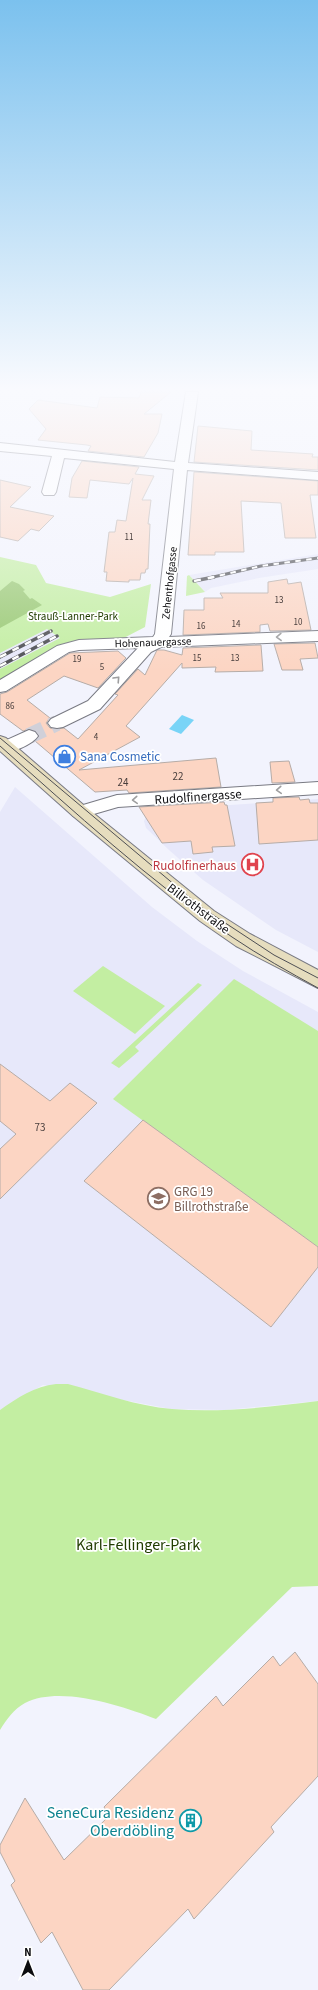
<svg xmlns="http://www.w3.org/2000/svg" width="318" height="1990" font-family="'Source Sans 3',sans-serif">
<rect width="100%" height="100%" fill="#f2f3fd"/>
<g fill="#e7e8fa">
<polygon points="318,554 318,569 259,578 211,588 205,592 189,575"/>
<polygon points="47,629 60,638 0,669 0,653"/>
<polygon points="15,787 152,907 197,941 243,971 318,1012 318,1401 225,1410 171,1409 43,1385 0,1410 0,812"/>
<polygon points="318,799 318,952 276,930 203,880 169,850 146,828 144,821 147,814 158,810"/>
</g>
<g fill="#c3eea2">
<polygon points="0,557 36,565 46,583 110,597 151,584 145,627 120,640 69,642 0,681 0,669 60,638 47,629 0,653"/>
<polygon points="189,575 205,592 186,596 187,576"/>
<polygon points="103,966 165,1006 135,1034 73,991"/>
<polygon points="234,979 318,1031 318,1247 113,1099"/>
<polygon points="198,983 202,985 135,1047 139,1051 119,1068 111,1063"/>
<path d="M56 1384H68C102 1393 136 1406 172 1409 220 1413 270 1407 318 1401V1586L292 1587 156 1719C122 1706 60 1685 25 1703 14 1709 6 1720 0 1730V1410C17 1398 35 1386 56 1384Z"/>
</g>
<polygon fill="#99c973" points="12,581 19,584 25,590 23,591 30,599 32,598 42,605 0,628 0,591"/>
<polygon fill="#79d4f7" points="182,715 194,720 181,734 169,729"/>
<g fill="#fcd5c3" stroke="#b6aca7">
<polygon points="141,392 171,392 144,414 162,414 158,433 144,457 88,451 91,446 87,445 38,440 46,429 29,409 38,400 97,408 100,397 139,398"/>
<polygon points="198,426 252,431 251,450 313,454 312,457 318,457 318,470 194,462"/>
<polygon points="82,461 139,467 135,474 154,476 142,500 151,500 148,524 150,524 148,569 146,569 145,573 141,573 140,580 129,580 129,582 106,581 107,572 104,572 109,532 115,532 117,520 126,521 133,478 129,484 90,480 87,498 69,497 72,478"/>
<polygon points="194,472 318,481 318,495 310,495 316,538 285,538 281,503 241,501 244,552 215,552 215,555 188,555"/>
<polygon points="0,480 31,487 10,507 54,516 39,531 31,529 18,541 0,537"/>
<polygon points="287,579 288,584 301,582 311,630 270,631 268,624 260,625 260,632 183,635 184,610 204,610 204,598 223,598 220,593 268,593 268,582"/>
<polygon points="315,643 318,658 300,659 303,670 282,670 274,644"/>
<polygon points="261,645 263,671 215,672 216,667 182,668 182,663 126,726 140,737 79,770 216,758 221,787 129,793 127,790 95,792 35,741 40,736 36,731 29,729 23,731 0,714 0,694 7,692 70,653 118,651 126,658 98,688 64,676 27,700 50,718 46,723 50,728 57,729 64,728 78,739 118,695 115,694 138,669 145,675 157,650 164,650 182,655 183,648"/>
<polygon points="289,761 295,782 272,783 270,762"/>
<polygon points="299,797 300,800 309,799 310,803 318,803 318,840 259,844 256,803 273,802 273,798"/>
<polygon points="224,802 225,805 227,805 235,846 212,847 213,852 193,854 191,841 162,843 139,807"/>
<polygon points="0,1064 50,1101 70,1083 97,1103 0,1199 0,1149 16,1134 0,1121"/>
<polygon points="143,1120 318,1247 318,1267 271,1327 84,1181"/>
<polygon points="295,1652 318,1684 318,1776 271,1827 274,1832 194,1919 188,1909 109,1990 83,1990 52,1932 41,1943 11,1885 15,1881 0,1852 0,1845 25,1798 64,1860 109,1816 104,1807 216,1696 223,1706 273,1656 280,1666"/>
</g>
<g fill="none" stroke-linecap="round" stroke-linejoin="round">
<polyline stroke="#d0d0d9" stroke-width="16" stroke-dasharray="16 8" stroke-linecap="butt" points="29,736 57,723"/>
<defs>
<g id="minor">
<polygon points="186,392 198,392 188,463 318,472 318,480 187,470 171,634 169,637 318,631 318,641 161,647 151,652 100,709 63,727 57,728 51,727 48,723 51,719 88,701 138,648 79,650 69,652 6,691 0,692 0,680 57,646 79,640 153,637 155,634 174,469 64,458 56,492 54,495 44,495 42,492 52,456 0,451 0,443 175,462"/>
<path d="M29 730 35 732 38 736C32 745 11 754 0 751V743Z"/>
<polygon points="318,782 318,794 118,807 80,818 73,816 71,812 73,808 117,795"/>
</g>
<polygon id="secondary" points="0,736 6,738 87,808 214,911 250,934 318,970 318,988 236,946 200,921 73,816 0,751"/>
</defs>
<use href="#minor" stroke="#797a83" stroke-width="2"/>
<use href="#secondary" stroke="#797a83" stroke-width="2"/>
<use href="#minor" fill="#fff" fill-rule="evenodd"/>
<use href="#secondary" fill="#e6ddbe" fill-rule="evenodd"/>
<g stroke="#4e4f54" stroke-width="1">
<polyline points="0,738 201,907 274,955 318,978"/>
<path d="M0 746C75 812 149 881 232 937 260 956 289 972 318 988"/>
</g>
<defs>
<polyline id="rail-far1" points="209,578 261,566 318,558"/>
<g id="rail">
<polyline points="194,581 214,577"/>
<polyline points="0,657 51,631"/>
<polyline points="0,666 57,636"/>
</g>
</defs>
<use href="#rail-far1" stroke="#4e4f54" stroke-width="3"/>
<use href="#rail" stroke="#4e4f54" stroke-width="3.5"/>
<use href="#rail-far1" stroke="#fff" stroke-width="2" stroke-dasharray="5.5" stroke-linecap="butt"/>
<use href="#rail" stroke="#fff" stroke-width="2.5" stroke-dasharray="7" stroke-linecap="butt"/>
</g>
<defs><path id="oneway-chevron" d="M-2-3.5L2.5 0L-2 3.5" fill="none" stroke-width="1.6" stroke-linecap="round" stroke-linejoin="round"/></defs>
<g stroke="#9e9e9f">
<use href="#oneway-chevron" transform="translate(279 637) rotate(178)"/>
<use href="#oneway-chevron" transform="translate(117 679) rotate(-47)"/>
<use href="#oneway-chevron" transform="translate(279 790) rotate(176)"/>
<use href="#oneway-chevron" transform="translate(135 800) rotate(176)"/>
</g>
<linearGradient id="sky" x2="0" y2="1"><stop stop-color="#7bc1ee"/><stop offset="0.58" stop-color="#f9fafe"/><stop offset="1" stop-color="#f9fafe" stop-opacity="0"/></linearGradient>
<rect width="318" height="671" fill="url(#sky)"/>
<defs>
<symbol id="shop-ring" viewBox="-11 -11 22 22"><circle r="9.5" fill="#fff" stroke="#3f7fe0" stroke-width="1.5"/><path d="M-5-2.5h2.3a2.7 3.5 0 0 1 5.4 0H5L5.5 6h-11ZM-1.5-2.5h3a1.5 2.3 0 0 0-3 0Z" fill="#3f7fe0"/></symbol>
<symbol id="hospital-ring" viewBox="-11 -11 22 22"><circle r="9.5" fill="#fff" stroke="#e0444e" stroke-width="1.5"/><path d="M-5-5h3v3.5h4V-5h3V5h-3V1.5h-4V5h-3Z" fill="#e0444e"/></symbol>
<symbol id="school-ring" viewBox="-11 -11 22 22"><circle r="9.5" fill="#fff" stroke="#8d6e63" stroke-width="1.5"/><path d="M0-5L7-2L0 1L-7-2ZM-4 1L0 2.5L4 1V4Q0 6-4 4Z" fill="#8d6e63"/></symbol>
<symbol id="building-ring" viewBox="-11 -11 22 22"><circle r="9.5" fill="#fff" stroke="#0f9aa8" stroke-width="1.5"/><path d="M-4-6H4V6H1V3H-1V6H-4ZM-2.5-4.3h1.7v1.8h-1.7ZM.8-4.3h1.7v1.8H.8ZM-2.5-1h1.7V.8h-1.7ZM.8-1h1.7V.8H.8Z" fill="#0f9aa8"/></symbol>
</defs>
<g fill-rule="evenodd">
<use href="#shop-ring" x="52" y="744" width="25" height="25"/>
<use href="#hospital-ring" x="240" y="852" width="25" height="25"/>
<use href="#school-ring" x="146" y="1186" width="25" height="25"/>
<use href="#building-ring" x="178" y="1808" width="25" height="25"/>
</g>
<g text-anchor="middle" stroke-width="3.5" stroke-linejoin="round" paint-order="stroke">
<g font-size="9" fill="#493f3d">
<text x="129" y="540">11</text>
<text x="279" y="603">13</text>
<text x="298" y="625">10</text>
<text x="236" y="627">14</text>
<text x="201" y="629">16</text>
<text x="197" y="661">15</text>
<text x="235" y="661">13</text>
<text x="77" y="662">19</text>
<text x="102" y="670">5</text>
<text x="10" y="709">86</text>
<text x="96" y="740">4</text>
</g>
<g font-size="11" fill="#0d0d10" stroke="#fff">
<text transform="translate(169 583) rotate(-84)" y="4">Zehenthofgasse</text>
<text transform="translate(153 642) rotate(-2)" y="4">Hohenauergasse</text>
</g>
<g font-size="11" fill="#213d00" stroke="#fff">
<text x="73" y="620">Strauß-Lanner-Park</text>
</g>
<g font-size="11" fill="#493f3d">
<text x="178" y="780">22</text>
<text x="123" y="786">24</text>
<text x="40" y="1131">73</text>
</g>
<g font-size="13" fill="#366cbe" stroke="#fff" text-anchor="start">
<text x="80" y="761">Sana Cosmetic</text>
</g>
<g font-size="13" fill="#0d0d10" stroke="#fff">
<text transform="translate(198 796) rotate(-4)" y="5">Rudolfinergasse</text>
<text transform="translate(199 908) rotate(37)" y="5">Billrothstraße</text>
</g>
<g font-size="13" fill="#be3a42" stroke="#fff" text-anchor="end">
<text x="236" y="870">Rudolfinerhaus</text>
</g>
<g font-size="13" fill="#785e54" stroke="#fff" text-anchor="start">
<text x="174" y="1196">GRG 19<tspan x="174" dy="15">Billrothstraße</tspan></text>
</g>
<g font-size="16" fill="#213d00" stroke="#fff">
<text x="138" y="1550">Karl-Fellinger-Park</text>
</g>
<g font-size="16" fill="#0d838f" stroke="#fff" text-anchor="end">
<text x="174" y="1818">SeneCura Residenz<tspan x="174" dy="18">Oberdöbling</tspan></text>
</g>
</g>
<g transform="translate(28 1962)" stroke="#ffffff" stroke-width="3" paint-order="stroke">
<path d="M0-3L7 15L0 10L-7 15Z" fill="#0d0d10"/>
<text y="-6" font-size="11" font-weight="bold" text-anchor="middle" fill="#0d0d10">N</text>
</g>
</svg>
